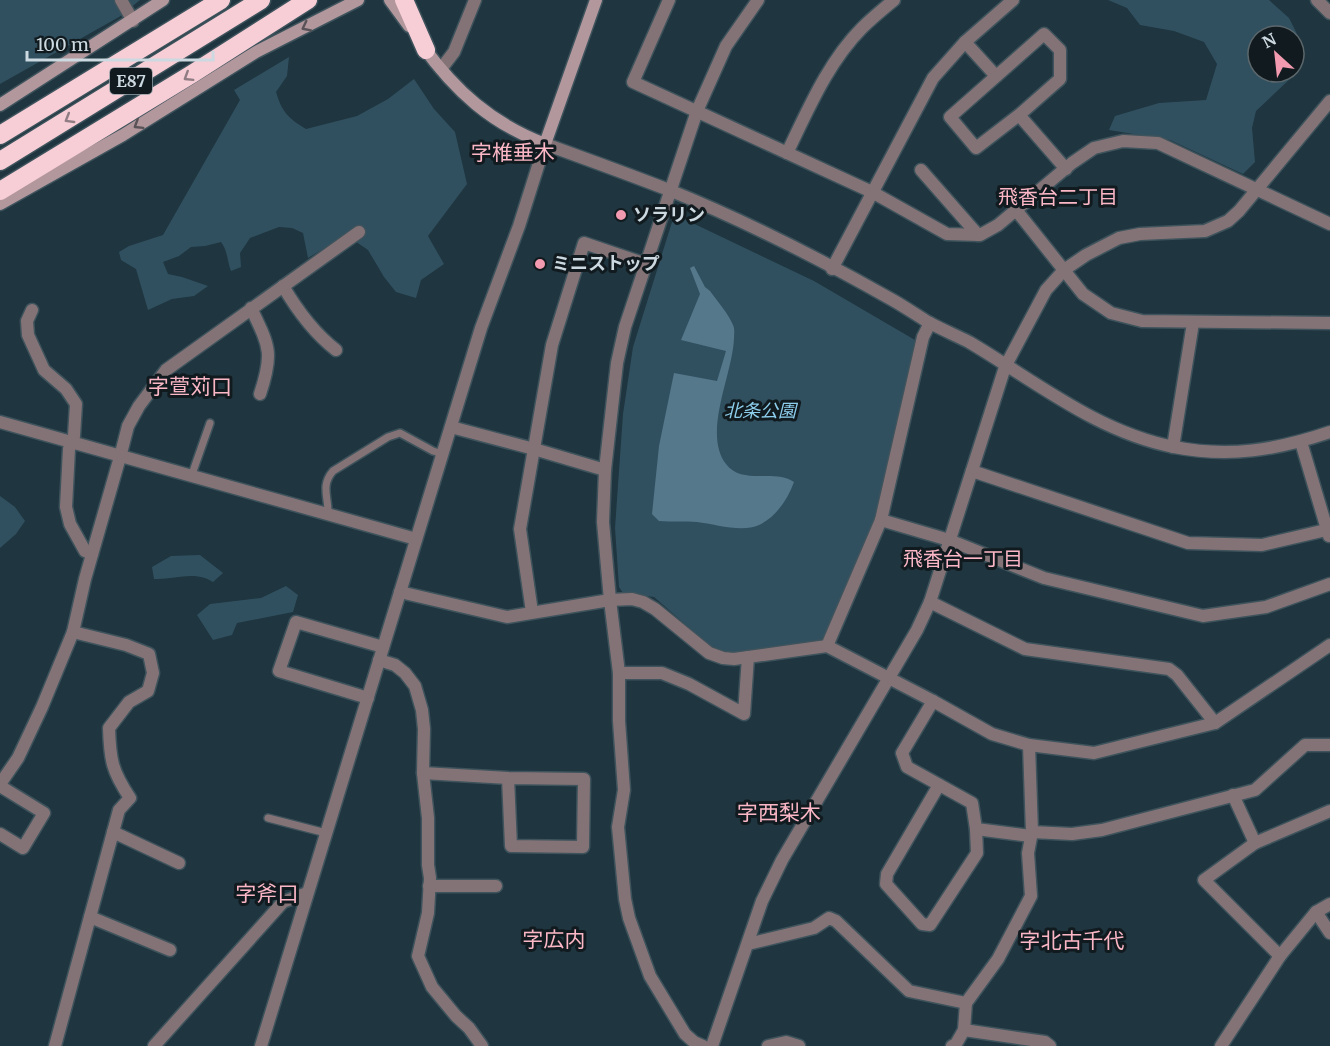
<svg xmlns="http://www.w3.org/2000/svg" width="1330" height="1046" font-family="Merriweather,'Noto Sans JP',serif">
<rect width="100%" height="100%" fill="#1f353f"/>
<g fill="#305060">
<polygon points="0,0 140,0 119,17 0,84"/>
<polygon points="1108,0 1269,0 1289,18 1301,42 1294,69 1294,36 1258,36 1258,72 1293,72 1292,77 1256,111 1252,128 1255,162 1243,174 1170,140 1109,130 1115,116 1159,103 1206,100 1217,64 1204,42 1174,31 1140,25 1127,8"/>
<path d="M289 57 287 76 276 92C282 112 288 118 306 129L357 116 388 99 414 79 434 109 455 132 467 184 428 236 444 264 421 280 416 298 396 292 384 277 368 250 346 235 308 258 303 233 292 228 279 227 250 238 240 253 241 267 231 271C227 261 228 251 221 242L205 246 191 247 179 256 163 262 168 274 182 277 208 286 194 296 172 299 148 310 136 269 121 260 119 252 129 246 163 235 240 100 234 90Z"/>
<polygon points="682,218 814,281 915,340 876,518 822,641 732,654 710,646 654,597 623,593 619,587 615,528 623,414 633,347 672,222"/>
<polygon points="0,496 15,507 25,521 16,534 0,548"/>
<path d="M200 555 223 573 213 582C194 570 175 580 154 579L152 567 171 556Z"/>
<polygon points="286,586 298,595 293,612 237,623 232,635 213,640 197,615 210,604 261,598"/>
</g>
<path fill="#55788a" d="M694 266 705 287 710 291C717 301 728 313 733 325 735 329 734 334 734 338 733 374 702 433 726 464 743 486 774 468 794 482 788 499 776 517 759 525 742 533 715 524 697 522 685 521 672 522 659 521L652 514 659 446 674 373 717 381 726 351 681 340 700 294 690 268Z"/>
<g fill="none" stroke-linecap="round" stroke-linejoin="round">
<defs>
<g id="service">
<polyline points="191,477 210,423"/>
<path d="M328 515C329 498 320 486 333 471L388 437 400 433 433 451 443 454"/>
<polyline points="268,818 326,833"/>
</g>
<g id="minor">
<polyline points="121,0 133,21"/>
<polyline points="669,0 633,82 872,192 947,234 980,235 998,225 1072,163 1094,148 1123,141 1158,143 1330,224"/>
<polyline points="965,42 996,76"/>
<polyline points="441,69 454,52 475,0"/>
<polyline points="1019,115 1060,79 1060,50 1044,34 950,117 976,148 1019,115 1066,169"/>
<path d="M787 153C808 110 828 62 862 28 872 18 883 9 894 0"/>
<polyline points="921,170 978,235"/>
<polyline points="1016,210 1083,294 1111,313 1142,321 1330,323"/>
<polyline points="832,269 933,78 965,42 1013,0"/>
<path d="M283 286C297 310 314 333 336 350"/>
<path d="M251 308C269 346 274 352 260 394"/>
<polyline points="32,310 27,321 28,335 44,370 66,389 76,404 74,436 69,449 66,507 70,524 85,551 92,554"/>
<polyline points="451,427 534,449 605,470"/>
<polyline points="1301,442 1329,536"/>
<polyline points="1173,447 1193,323"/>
<polyline points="120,457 128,426 139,406 166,370 359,232"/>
<polyline points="972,471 1188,543 1262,545 1330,529"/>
<polyline points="881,520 949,540 1044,578 1203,616 1266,607 1330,584"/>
<polyline points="400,592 507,617 610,600 632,599 643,602 655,609 709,653 723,658 734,659 827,646 933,701 992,734 1029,745 1094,753 1215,723 1330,645"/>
<polyline points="930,602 1025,649 1169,669 1177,675 1215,723"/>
<polyline points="532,612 520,529 552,345 584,243 646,264"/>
<polyline points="827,646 881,520 923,337 930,323"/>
<polyline points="748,657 744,714 689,684 662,673 619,673 610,600 603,522 605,470 617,363 625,327 697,111 726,46 758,0"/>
<polyline points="379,660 395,665 405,673 415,686 422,710 424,729 423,773 428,818 428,865 430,878 428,913 418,956 432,987 456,1016 469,1028 482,1046"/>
<polyline points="619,673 619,721 624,790 618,827 625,899 629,918 650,976 685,1034 694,1042 703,1046"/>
<polyline points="368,698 279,671 296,622 383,647"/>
<polyline points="933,701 902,753 907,767 972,803 976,829 1031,836"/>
<polyline points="423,773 508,778 584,779 583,847 511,846 508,778"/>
<polyline points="939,785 887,874 886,884 922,924 930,925 977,853 976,829"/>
<polyline points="0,786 44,813 23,848 0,834"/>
<polyline points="1233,795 1255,843"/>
<polyline points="113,832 179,863"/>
<polyline points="1032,832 1072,834 1102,830 1255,790 1305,745 1330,745"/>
<polyline points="429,886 496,886"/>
<polyline points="1316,912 1330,933"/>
<polyline points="90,917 170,950"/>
<polyline points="748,944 814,928 829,918 836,921 909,991 966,1003"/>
<polyline points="1280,956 1204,880 1255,843 1330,811"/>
<polyline points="964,1030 1045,1042 1050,1046"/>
<path d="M55 1046 119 810 130 798C112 771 110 760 109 728L129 702 148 691 153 673 149 654 126 645 73 632"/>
<polyline points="712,1046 762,901 782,860 917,630 930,602 1005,367 1046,290 1064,270 1086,255 1119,238 1140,234 1205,231 1228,221 1239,211 1330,101"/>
<polyline points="768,1046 786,1042 799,1046"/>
<polyline points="952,1046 956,1044 964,1030 966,1003 998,959 1031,896 1028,853 1032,832 1029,745"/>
<polyline points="1221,1046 1280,956 1316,912 1330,904"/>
</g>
<g id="tertiary">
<polyline points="1317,0 1330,13"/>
<polyline points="0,422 416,539"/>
<polyline points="0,784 18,758 42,707 73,632 85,579 120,457"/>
<polyline points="154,1046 283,902 307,893"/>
<path d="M261 1046 481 328 519 226 545 144C586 159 628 174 669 190 743 220 820 259 889 298 902 305 915 314 928 322 941 329 955 335 969 342 1035 381 1097 432 1174 447 1229 458 1277 450 1330 432"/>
</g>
<g id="secondary">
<polyline points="390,0 409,26"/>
<path d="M422 45C456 92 491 123 545 144L596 0"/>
<polyline points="0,105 163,0"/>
<polyline points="0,204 123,135 256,52 358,0"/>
</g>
<g id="motorway">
<polyline points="404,0 426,50"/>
<polyline points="0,135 221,0"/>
<polyline points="0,161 261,0"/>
<polyline points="0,191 192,74 308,0"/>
</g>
</defs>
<use href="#service" stroke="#3e535c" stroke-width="10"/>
<use href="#minor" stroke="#3e535c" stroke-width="15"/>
<use href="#tertiary" stroke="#3e535c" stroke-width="15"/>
<use href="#secondary" stroke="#3e535c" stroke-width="15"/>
<use href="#motorway" stroke="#3e535c" stroke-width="21"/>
<use href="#service" stroke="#847376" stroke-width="7"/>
<use href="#minor" stroke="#847376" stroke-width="12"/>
<use href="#tertiary" stroke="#847376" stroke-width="12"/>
<use href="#secondary" stroke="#b2979d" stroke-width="12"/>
<use href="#motorway" stroke="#f7cdd6" stroke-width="18"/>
</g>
<defs><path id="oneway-chevron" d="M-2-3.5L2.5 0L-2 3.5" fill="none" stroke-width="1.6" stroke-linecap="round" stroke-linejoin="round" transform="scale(1.5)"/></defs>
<g stroke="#595358">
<use href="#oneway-chevron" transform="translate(306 27) rotate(153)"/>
<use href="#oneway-chevron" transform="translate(138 125) rotate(148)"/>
</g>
<g stroke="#907d84">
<use href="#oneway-chevron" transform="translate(188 77) rotate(148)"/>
<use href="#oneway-chevron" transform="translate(69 119) rotate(149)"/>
</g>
<g fill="#f29aaf" stroke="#111b1f" stroke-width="2">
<circle cx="621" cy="215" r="6"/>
<circle cx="540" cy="264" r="6"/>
</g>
<g text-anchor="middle" stroke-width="6" stroke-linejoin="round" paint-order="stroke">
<rect fill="#111b1f" stroke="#94a0a6" stroke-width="1.5" x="110" y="68" width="42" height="26" rx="4.5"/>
<g font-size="16" font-weight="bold" fill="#ccd9e0">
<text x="131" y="87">E87</text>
</g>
<g font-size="18" font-weight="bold" fill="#ccd9e0" stroke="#111b1f" text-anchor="start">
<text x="633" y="221">ソラリン</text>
<text x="552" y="270">ミニストップ</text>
</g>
<g font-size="18" font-style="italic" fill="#8dcdec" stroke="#111b1f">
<text x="760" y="417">北条公園</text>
</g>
<g font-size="20" fill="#fbb7c6" stroke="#111b1f">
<text x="1058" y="204">飛香台二丁目</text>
<text x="963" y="566">飛香台一丁目</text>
</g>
<g font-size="21" fill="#fbb7c6" stroke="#111b1f">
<text x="513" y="160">字椎垂木</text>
<text x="190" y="394">字萱苅口</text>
<text x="779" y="820">字西梨木</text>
<text x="267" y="901">字斧口</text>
<text x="554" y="947">字広内</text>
<text x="1072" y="948">字北古千代</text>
</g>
</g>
<g transform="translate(1276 54) rotate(333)"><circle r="28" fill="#111b1f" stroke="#5c676c" stroke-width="1.5"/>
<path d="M0-4.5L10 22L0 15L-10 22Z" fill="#f29aaf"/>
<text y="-9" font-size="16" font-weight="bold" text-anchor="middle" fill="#ccd9e0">N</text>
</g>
<path d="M27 51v9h186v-9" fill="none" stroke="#ccd9e0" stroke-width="3"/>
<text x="36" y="51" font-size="18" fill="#ccd9e0" stroke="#111b1f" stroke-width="4.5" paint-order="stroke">100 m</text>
</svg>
